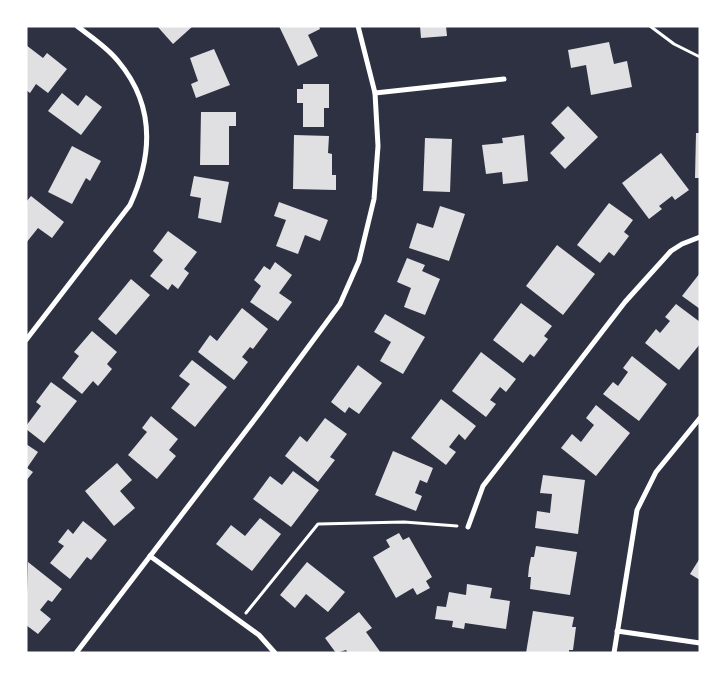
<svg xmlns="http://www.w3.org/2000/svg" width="726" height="679" font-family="Rubik,sans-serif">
<rect width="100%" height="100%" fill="#2d3142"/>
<g fill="#e0e0e3">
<polygon points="157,26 193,26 173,44"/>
<polygon points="279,26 319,26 320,29 308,35 318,56 298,66"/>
<polygon points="420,26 446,26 447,36 421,38"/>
<polygon points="609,42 614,64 627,61 632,87 591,95 586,65 571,68 568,50"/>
<polygon points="26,45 43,58 47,53 67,69 48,93 36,84 30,93 26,90"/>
<polygon points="214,49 230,85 196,98 191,84 198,81 190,58"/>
<polygon points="303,84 329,84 329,108 324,108 324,127 303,127 303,103 297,103 297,89 303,89"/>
<polygon points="62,93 78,106 86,95 102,107 81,135 48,111"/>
<polygon points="568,106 598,137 565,169 550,153 565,138 551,123"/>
<polygon points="201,112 236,112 236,126 229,126 229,165 200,165"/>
<polygon points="696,133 700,133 700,178 695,178"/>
<polygon points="294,135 329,136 328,153 332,154 332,175 336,175 336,190 293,189"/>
<polygon points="524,135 528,181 503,184 502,172 486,174 482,145 503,143 502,138"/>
<polygon points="425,138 452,139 450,192 423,191"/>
<polygon points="72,146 101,161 90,181 86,178 72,204 48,192"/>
<polygon points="661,153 689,190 675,200 672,196 659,206 662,209 649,219 622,183"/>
<polygon points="194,176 229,182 221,223 198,218 201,198 190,196"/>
<polygon points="31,196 64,222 52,238 38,228 26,243 26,202"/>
<polygon points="279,202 328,220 320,241 305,235 298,254 276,246 286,220 274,216"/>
<polygon points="609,203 633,220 624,232 629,236 614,256 609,252 600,263 577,245"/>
<polygon points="440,206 465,214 449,261 409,248 417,223 433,228"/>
<polygon points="168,231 197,252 184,269 189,273 178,289 172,284 168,290 150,276 163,260 153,251"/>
<polygon points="557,245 595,274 563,315 526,286"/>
<polygon points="407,258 425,265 422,271 440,279 425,315 404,307 411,288 397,282"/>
<polygon points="275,262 292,275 279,293 292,302 278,321 250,302 261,286 254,280 264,266 270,270"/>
<polygon points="700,273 700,309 682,296"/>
<polygon points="131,279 150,295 116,335 98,319"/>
<polygon points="521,303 552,326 544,336 548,339 534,357 530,354 523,363 493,340"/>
<polygon points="676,304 700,322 700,344 679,370 645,343 656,329 660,333 670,321 665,317"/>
<polygon points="242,308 268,329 253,349 250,347 242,357 248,362 234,380 198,352 210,335 217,341"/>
<polygon points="385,314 425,337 403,374 380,361 391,342 374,332"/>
<polygon points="92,331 117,352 107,364 112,369 98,386 93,381 82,394 62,378 79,356 74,352"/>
<polygon points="481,352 516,379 506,392 500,387 490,400 496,404 486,417 452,391"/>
<polygon points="632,356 667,384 639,421 603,394 613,382 618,386 628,372 623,368"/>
<polygon points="192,360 227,387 195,427 171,408 190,384 179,376"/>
<polygon points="358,365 382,383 359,414 349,407 345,413 331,402"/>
<polygon points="51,382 77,401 44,443 26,429 26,426 41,406 36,402"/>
<polygon points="441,399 476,426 465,440 459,434 452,443 449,447 456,452 446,465 411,438"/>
<polygon points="596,405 630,433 596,476 561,448 572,434 581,442 587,434 594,425 586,418"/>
<polygon points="151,416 178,439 169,450 176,456 157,479 128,455 147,432 142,428"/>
<polygon points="325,418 347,434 330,457 335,460 318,482 285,456 300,436 307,442"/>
<polygon points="26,444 38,452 27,468 33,472 26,481"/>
<polygon points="393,451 433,468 427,483 420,480 415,493 422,496 416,511 375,495"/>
<polygon points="117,463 132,480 120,491 135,508 114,526 85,491"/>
<polygon points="293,471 319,490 291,527 253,499 270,476 282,485"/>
<polygon points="543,475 585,480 578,534 535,528 537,511 550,513 552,494 540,493"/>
<polygon points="260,518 281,534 252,571 216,544 231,525 245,536"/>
<polygon points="83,521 107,540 91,560 87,557 70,579 50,563 64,546 58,542 68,529 73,534"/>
<polygon points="399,533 403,540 409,537 432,577 426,581 430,588 417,595 413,588 396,598 373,557 390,547 386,540"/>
<polygon points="536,546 577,552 570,595 530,589 531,577 528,577 529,567 531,557 534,557"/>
<polygon points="700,558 700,580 690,574"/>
<polygon points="28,562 62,589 52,602 48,600 40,610 51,619 38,634 26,625"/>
<polygon points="307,562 345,592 328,612 306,594 295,608 280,595"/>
<polygon points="467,584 492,588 490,598 510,601 506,629 465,623 464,629 452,627 453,621 435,619 437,606 446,607 449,592 466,595"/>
<polygon points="533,611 574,617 572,627 576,627 573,650 569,650 569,653 526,653"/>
<polygon points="359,612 372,628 366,632 381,653 348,653 346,650 336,653 325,638"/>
</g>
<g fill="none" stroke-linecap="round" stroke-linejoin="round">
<g stroke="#fff" stroke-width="3">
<polyline points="650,26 674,44 700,57"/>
<polyline points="246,613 318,524 404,522 457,526"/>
</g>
<g stroke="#fff" stroke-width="5">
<polyline points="375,93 504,79"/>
<path d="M26 340 130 205C153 155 155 105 118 61 107 47 91 37 77 26"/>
<polyline points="468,527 483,486 625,302 671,251 682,244 700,237"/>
<polyline points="150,556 259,635 275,653"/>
<polyline points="617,631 700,643"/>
<polyline points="76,653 261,411 340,304 359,261 374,199 378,146 375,93 358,26"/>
<polyline points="614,653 637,510 656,472 700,418"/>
</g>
</g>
<rect width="726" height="679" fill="none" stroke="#ffffff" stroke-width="55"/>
</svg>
